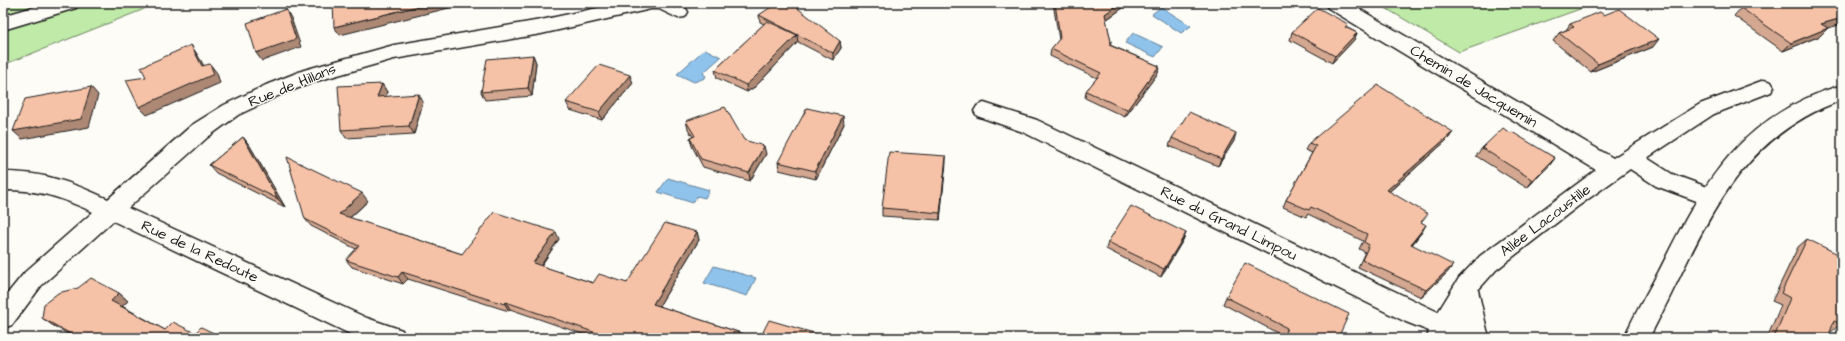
<svg xmlns="http://www.w3.org/2000/svg" width="1845" height="341" font-family="'Architects Daughter',sans-serif">
<rect width="100%" height="100%" fill="#fdfcf7"/>
<filter id="ink" filterUnits="userSpaceOnUse"><feTurbulence type="fractalNoise" baseFrequency=".025" numOctaves="2"/><feDisplacementMap in="SourceGraphic" scale="8" xChannelSelector="R" yChannelSelector="G"/><feConvolveMatrix kernelMatrix="1 2 1 2 8 2 1 2 1" color-interpolation-filters="sRGB"/></filter>
<g filter="url(#ink)">
<g fill="#bfeaa7" stroke="#6e8362">
<polygon points="3,3 153,3 142,10 3,65"/>
<polygon points="1377,3 1597,3 1459,52"/>
</g>
<g fill="#8fc3ec" stroke="#618099">
<polygon points="1161,7 1191,26 1181,33 1152,14"/>
<polygon points="1133,33 1163,47 1155,57 1125,43"/>
<polygon points="705,49 721,57 703,73 706,76 705,78 694,82 677,74"/>
<polygon points="668,178 709,190 705,198 697,196 693,203 658,192"/>
<polygon points="714,266 756,278 747,296 704,283"/>
</g>
<g fill="none" stroke-linecap="round" stroke-linejoin="round">
<defs>
<g id="minor">
<polygon points="47,3 79,3 76,8 3,30 3,16"/>
<path d="M621 3H677L685 7 688 12 685 17 678 18 659 9H651L541 34 394 59 317 81 280 95 238 115 208 137 128 208 367 318 402 330 405 338H362L350 334 113 221 41 286 12 325 3 328V299L25 272 93 212C60 197 40 190 3 190V172C44 172 71 182 108 199L192 125 224 105 266 85 304 70 394 45 541 20Z"/>
<polygon points="1325,3 1349,3 1613,158 1700,104 1764,80 1771,82 1774,87 1771,92 1714,114 1647,158 1672,174 1718,191 1721,197 1718,203 1710,206 1656,186 1630,169 1577,207 1496,270 1478,290 1487,330 1490,338 1427,338 1429,331 1406,322 1023,132 977,116 974,111 977,106 984,103 1037,120 1438,312 1459,278 1480,256 1596,170 1328,8"/>
</g>
<path id="secondary" d="M1842 85V100C1728 141 1701 241 1649 338H1624C1634 315 1647 293 1659 271 1703 182 1741 115 1842 85Z"/>
</defs>
<use href="#minor" stroke="#1c1c1c" stroke-width="3"/>
<use href="#secondary" stroke="#1c1c1c" stroke-width="3"/>
<use href="#minor" fill="#fdfcf7" fill-rule="evenodd"/>
<use href="#secondary" fill="#fdfcf7" fill-rule="evenodd"/>
</g>
<g fill="#d4a790" stroke="#1c1c1c">
<polygon points="1053,3 1130,3 1106,20 1111,42 1110,45 1159,66 1158,73 1125,117 1085,98 1086,91 1097,78 1050,56 1051,49 1059,40"/>
<polygon points="1842,3 1842,24 1827,28 1828,28 1820,36 1783,51 1734,16 1741,8"/>
<polygon points="759,15 840,41 841,48 833,60 798,42 756,86 747,92 717,78 715,70 764,24 760,22"/>
<polygon points="1570,24 1653,47 1591,72 1553,41 1559,33 1566,30"/>
<polygon points="1346,27 1357,33 1354,40 1332,63 1290,40 1292,32"/>
<polygon points="533,55 536,63 532,96 485,100 481,92"/>
<polygon points="633,83 602,120 570,110 566,102"/>
<polygon points="382,84 387,92 385,96 423,102 414,134 346,138 341,130"/>
<polygon points="686,121 766,154 750,181 703,167 692,146 690,138 693,137 688,129"/>
<polygon points="844,124 816,179 779,170 778,162"/>
<polygon points="1453,132 1448,139 1389,192 1422,223 1422,232 1412,245 1448,272 1421,297 1358,267 1365,252 1359,249 1363,241 1308,214 1306,217 1283,207 1286,200 1312,153 1305,150 1309,143"/>
<polygon points="1510,133 1555,158 1549,166 1527,188 1476,156 1482,148"/>
<polygon points="243,137 250,146 285,207 216,173 209,165"/>
<polygon points="1172,138 1234,141 1218,166 1169,146"/>
<polygon points="946,156 940,220 882,216 882,208"/>
<polygon points="368,201 350,218 462,254 559,239 541,266 593,283 627,283 697,232 699,240 659,306 756,338 594,338 510,309 509,311 499,308 408,279 403,284 352,267 346,260 356,249 311,226 305,219"/>
<polygon points="1186,233 1183,240 1161,277 1106,249 1108,242"/>
<polygon points="1807,239 1841,324 1831,332 1830,331 1828,338 1767,338 1781,305 1772,301 1798,247"/>
<polygon points="119,293 128,301 122,306 165,330 195,333 224,338 75,338 52,325 42,318"/>
<polygon points="1226,297 1338,338 1282,338 1283,336 1223,304"/>
</g>
<g fill="#ac8875" stroke="#1c1c1c">
<polygon points="431,3 469,3 340,35 334,27"/>
<polygon points="1121,3 1130,3 1104,21 1105,14"/>
<polygon points="286,9 291,18 301,47 262,61 256,53"/>
<polygon points="1842,18 1842,24 1814,32 1821,24"/>
<polygon points="1828,28 1820,36 1783,51 1791,43"/>
<polygon points="1357,33 1354,40 1332,63 1335,56"/>
<polygon points="797,35 798,42 756,86 747,92 746,85"/>
<polygon points="1659,39 1653,47 1591,72 1598,64"/>
<polygon points="840,41 841,48 833,60 833,53"/>
<polygon points="191,45 197,54 209,74 202,66"/>
<polygon points="533,55 536,63 532,96 528,88"/>
<polygon points="210,64 217,73 220,83 147,115 139,107"/>
<polygon points="1159,66 1158,73 1125,117 1127,110"/>
<polygon points="630,75 633,83 602,120 599,112"/>
<polygon points="382,84 387,92 382,105 377,97"/>
<polygon points="91,87 98,95 89,127 22,139 13,131"/>
<polygon points="419,94 423,102 414,134 409,126"/>
<polygon points="843,116 844,124 816,179 815,171"/>
<polygon points="1453,132 1448,139 1383,197 1387,190"/>
<polygon points="1236,133 1234,141 1218,166 1221,159"/>
<polygon points="243,137 250,146 285,207 278,199"/>
<polygon points="764,146 766,154 750,181 749,173"/>
<polygon points="946,156 946,163 940,220 940,213"/>
<polygon points="1555,158 1549,166 1527,188 1533,180"/>
<polygon points="362,193 368,201 345,222 339,214"/>
<polygon points="1426,225 1422,232 1406,251 1411,244"/>
<polygon points="556,232 559,239 537,271 533,263"/>
<polygon points="697,232 699,240 656,311 653,304"/>
<polygon points="1186,233 1183,240 1161,277 1164,269"/>
<polygon points="1453,265 1448,272 1421,297 1426,290"/>
<polygon points="402,272 408,279 403,284 398,277"/>
<polygon points="119,293 128,301 120,308 111,301"/>
<polygon points="506,302 510,309 509,311 505,304"/>
</g>
<g fill="#f6c2a7" stroke="#1c1c1c">
<polygon points="333,3 431,3 334,27"/>
<polygon points="777,3 791,3 840,41 833,53 759,15"/>
<polygon points="1055,3 1121,3 1105,14 1111,42 1109,45 1159,66 1127,110 1086,91 1101,73 1051,49 1060,38"/>
<polygon points="1763,3 1842,3 1842,18 1821,24 1828,28 1791,43 1741,8"/>
<polygon points="1318,8 1348,24 1345,27 1357,33 1335,56 1292,32"/>
<polygon points="286,9 296,39 256,53 247,23"/>
<polygon points="1619,9 1659,39 1598,64 1559,33 1574,27 1570,24 1600,12 1604,15"/>
<polygon points="767,21 797,35 754,78 746,85 715,70"/>
<polygon points="191,45 202,66 210,64 214,74 139,107 126,80 146,77 141,67"/>
<polygon points="533,55 528,88 481,92 487,59"/>
<polygon points="599,65 630,75 599,112 566,102"/>
<polygon points="382,84 377,97 419,94 409,126 341,130 338,86"/>
<polygon points="1378,85 1453,132 1387,190 1428,214 1421,222 1426,225 1411,244 1453,265 1426,290 1362,260 1369,245 1364,242 1367,234 1311,207 1309,210 1286,200 1316,146 1309,143"/>
<polygon points="91,87 81,119 13,131 25,99"/>
<polygon points="725,107 744,140 764,146 749,173 701,159 690,138 695,136 686,121"/>
<polygon points="807,108 843,116 815,171 778,162"/>
<polygon points="1189,112 1236,133 1221,159 1172,138"/>
<polygon points="1503,128 1510,133 1512,132 1555,158 1533,180 1482,148"/>
<polygon points="243,137 278,199 209,165"/>
<polygon points="889,152 946,156 940,213 882,208"/>
<polygon points="287,157 362,193 339,214 462,254 494,212 556,232 533,263 593,283 599,274 627,283 665,223 697,232 653,304 756,338 611,338 506,302 505,304 494,301 402,272 398,277 346,260 359,246 305,219"/>
<polygon points="1131,206 1186,233 1164,269 1108,242"/>
<polygon points="1807,239 1842,256 1842,323 1841,324 1834,321 1828,338 1774,338 1790,298 1781,293"/>
<polygon points="1245,263 1349,314 1338,338 1290,338 1284,335 1287,328 1226,297"/>
<polygon points="91,278 119,293 111,301 165,330 173,322 195,333 201,327 224,338 78,338 42,318 44,304 58,293 78,288"/>
<polygon points="769,320 831,338 760,338"/>
</g>
</g>
<g text-anchor="middle" stroke-width="3" stroke-linejoin="round" paint-order="stroke">
<g font-size="15" fill="#1c1c1c" stroke="#fdfcf7">
<text transform="translate(292 85) rotate(-22)" y="5">Rue de Hillans</text>
<text transform="translate(1474 86) rotate(31)" y="5">Chemin de Jacquemin</text>
<text transform="translate(1545 220) rotate(-37)" y="5">Allée Lacoustille</text>
<text transform="translate(1229 223) rotate(26)" y="5">Rue du Grand Limpou</text>
<text transform="translate(200 251) rotate(25)" y="5">Rue de la Redoute</text>
</g>
</g>
<rect width="1845" height="341" fill="none" stroke="#fdfcf7" stroke-width="16"/>
<rect x="8" y="8" width="1829" height="325" fill="none" stroke="#1c1c1c" stroke-width="1.5" filter="url(#ink)"/>
</svg>
